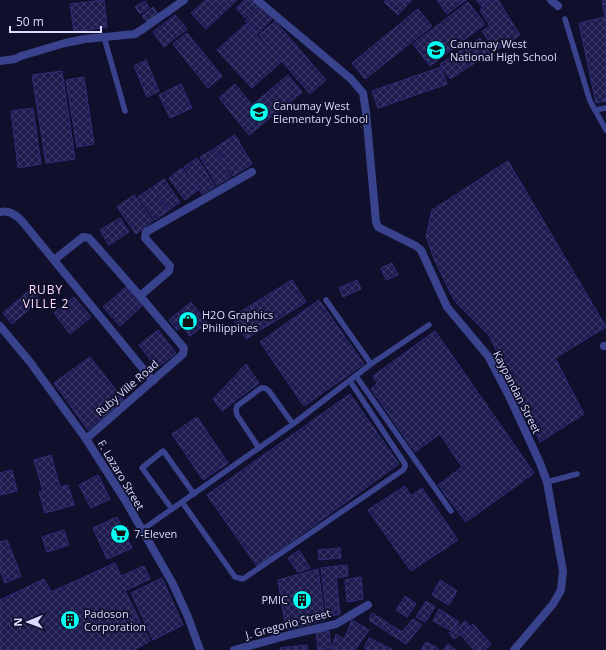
<svg xmlns="http://www.w3.org/2000/svg" width="606" height="650" font-family="'Open Sans',sans-serif">
<defs>
<pattern id="building-cross-hatch" width="8" height="8" patternUnits="userSpaceOnUse"><rect width="8" height="8" fill="#1e1b4e"/><path d="M0 0l8 8M0 8l8-8" fill="none" stroke="#3e3c69"/></pattern>
</defs>
<rect width="100%" height="100%" fill="#10102c"/>
<g fill="url(#building-cross-hatch)" stroke="#302c7b">
<polygon points="104,0 107,27 74,32 70,4"/>
<polygon points="206,0 237,0 206,29 191,13"/>
<polygon points="245,0 253,0 259,6 245,18 236,8"/>
<polygon points="386,0 412,0 398,15 384,2"/>
<polygon points="437,0 466,0 447,14"/>
<polygon points="476,0 492,0 482,7"/>
<polygon points="495,0 498,0 520,35 495,51 482,31 490,26 480,10"/>
<polygon points="606,0 606,101 596,103 579,23 605,17 602,1"/>
<polygon points="145,1 149,8 140,14 135,7"/>
<polygon points="468,2 485,24 430,66 413,44"/>
<polygon points="261,6 272,19 257,34 245,21"/>
<polygon points="153,7 158,14 147,22 142,16"/>
<polygon points="418,9 432,26 365,79 352,63"/>
<polygon points="175,15 187,29 164,47 153,32"/>
<polygon points="275,21 326,80 310,94 259,35"/>
<polygon points="246,24 281,62 252,88 217,50"/>
<polygon points="187,33 222,76 208,88 173,44"/>
<polygon points="480,38 490,53 450,79 440,64"/>
<polygon points="146,60 159,91 147,97 134,66"/>
<polygon points="441,67 447,84 378,108 372,91"/>
<polygon points="62,71 75,159 46,163 32,75"/>
<polygon points="288,75 302,92 249,135 219,98 235,84 252,105"/>
<polygon points="84,77 94,144 77,147 66,80"/>
<polygon points="181,84 192,108 170,118 159,95"/>
<polygon points="33,108 41,164 18,168 11,111"/>
<polygon points="235,135 252,164 233,176 215,148"/>
<polygon points="214,149 231,177 217,185 200,157"/>
<polygon points="197,158 215,186 202,194 184,167"/>
<polygon points="508,161 606,327 555,358 584,414 540,442 489,335 454,300 435,261 426,237 432,210"/>
<polygon points="182,168 198,190 185,200 169,178"/>
<polygon points="164,179 180,202 169,210 153,187"/>
<polygon points="151,188 168,211 155,220 138,197"/>
<polygon points="134,195 153,221 136,234 117,207"/>
<polygon points="120,218 129,232 109,245 100,230"/>
<polygon points="392,263 398,275 386,280 381,268"/>
<polygon points="292,280 306,302 246,339 232,317"/>
<polygon points="357,280 361,289 343,297 339,288"/>
<polygon points="126,287 142,306 120,326 103,307"/>
<polygon points="31,289 40,300 12,324 3,313"/>
<polygon points="74,297 91,317 70,334 54,313"/>
<polygon points="319,300 364,364 304,406 260,342"/>
<polygon points="191,302 207,323 190,336 182,326 177,330 169,320"/>
<polygon points="158,330 176,353 157,368 139,345"/>
<polygon points="435,331 534,473 466,522 438,485 462,467 440,434 415,452 371,389 377,383 373,376"/>
<polygon points="90,357 124,400 88,430 54,383"/>
<polygon points="246,364 259,383 222,411 213,399"/>
<polygon points="350,394 399,464 257,566 207,495"/>
<polygon points="197,417 228,463 203,480 172,434"/>
<polygon points="51,455 60,487 68,485 74,505 45,513 39,492 43,491 34,460"/>
<polygon points="12,470 17,491 0,495 0,473"/>
<polygon points="98,475 110,499 91,508 79,485"/>
<polygon points="405,486 411,496 422,488 458,540 411,571 368,510"/>
<polygon points="117,517 132,548 107,559 93,528"/>
<polygon points="64,530 69,545 47,552 42,537"/>
<polygon points="7,540 21,576 5,583 0,570 0,542"/>
<polygon points="340,548 341,558 319,560 318,550"/>
<polygon points="299,550 310,568 298,572 288,558"/>
<polygon points="115,563 121,576 144,566 150,579 125,591 150,641 134,650 0,650 0,600 44,579 51,592"/>
<polygon points="347,565 348,576 336,578 340,614 327,617 321,568"/>
<polygon points="318,569 325,620 286,630 278,580"/>
<polygon points="361,577 363,599 347,602 345,580"/>
<polygon points="162,578 183,625 153,640 131,593"/>
<polygon points="440,580 457,591 449,605 432,595"/>
<polygon points="405,596 416,604 407,617 396,610"/>
<polygon points="426,601 435,607 425,622 416,617"/>
<polygon points="439,609 459,622 452,631 433,621"/>
<polygon points="372,613 402,632 413,619 422,625 406,644 369,620"/>
<polygon points="352,620 369,630 355,650 331,650 336,634 344,639"/>
<polygon points="466,621 470,627 454,639 449,633"/>
<polygon points="473,624 491,644 485,650 474,650 461,635"/>
<polygon points="329,631 331,648 318,650 316,632"/>
<polygon points="369,638 393,650 369,650 364,648"/>
<polygon points="426,642 438,648 438,650 421,650"/>
<polygon points="448,644 456,650 443,650"/>
<polygon points="307,645 308,650 280,650 280,648"/>
</g>
<g fill="none" stroke-linecap="round" stroke-linejoin="round">
<g stroke="#39428d" stroke-width="5.5">
<polyline points="565,19 590,101 606,130"/>
<polyline points="104,37 125,111"/>
<polyline points="595,110 606,108"/>
<polyline points="326,300 371,364"/>
<polyline points="356,376 451,511"/>
<polyline points="259,448 237,415 236,410 237,406 261,388 265,388 269,391 293,424"/>
<polyline points="547,482 577,474"/>
<polyline points="182,502 235,577 243,579 403,470 405,467 405,464 350,381"/>
<polyline points="172,509 142,468 163,451 164,452 194,494"/>
<polyline points="142,530 293,424 371,364 429,325"/>
</g>
<g stroke="#39428d" stroke-width="8">
<polyline points="257,0 351,79 363,93 366,112 376,222 378,227 416,246 421,250 447,307 488,356 509,396 540,463 547,482 563,571 561,590 553,604 514,650"/>
<polyline points="551,0 558,6"/>
<path d="M0 212C9 210 14 214 21 220L153 381"/>
<polyline points="54,260 83,237 89,238 140,296 184,348 183,354 86,439"/>
<polyline points="140,296 169,271 170,266 145,238 146,232 252,172"/>
<polyline points="604,346 606,346"/>
<polyline points="234,650 289,635 336,624 368,605"/>
</g>
<g stroke="#39428d" stroke-width="8">
<polyline points="0,61 15,59 21,56 65,43 85,39 135,34 143,29 184,0"/>
<polyline points="0,326 30,362 86,439 125,500 173,584 188,617 200,650"/>
</g>
</g>
<defs>
<symbol id="school-disc" viewBox="-11 -11 22 22"><circle r="9.5" fill="#06fff3" stroke="#10102c"/><path d="M0-5L7-2L0 1L-7-2ZM-4 1L0 2.5L4 1V4Q0 6-4 4Z" fill="#111"/></symbol>
<symbol id="shop-disc" viewBox="-11 -11 22 22"><circle r="9.5" fill="#06fff3" stroke="#10102c"/><path d="M-5-2.5h2.3a2.7 3.5 0 0 1 5.4 0H5L5.5 6h-11ZM-1.5-2.5h3a1.5 2.3 0 0 0-3 0Z" fill="#111"/></symbol>
<symbol id="supermarket-disc" viewBox="-11 -11 22 22"><circle r="9.5" fill="#06fff3" stroke="#10102c"/><path d="M-6-5.5h2.5l.6 2H6L4.5 2H-2.5L-4.4-4H-6ZM-1.5 3.2a1.3 1.3 0 1 0 .1 0ZM3 3.2a1.3 1.3 0 1 0 .1 0Z" fill="#111"/></symbol>
<symbol id="building-disc" viewBox="-11 -11 22 22"><circle r="9.5" fill="#06fff3" stroke="#10102c"/><path d="M-4-6H4V6H1V3H-1V6H-4ZM-2.5-4.3h1.7v1.8h-1.7ZM.8-4.3h1.7v1.8H.8ZM-2.5-1h1.7V.8h-1.7ZM.8-1h1.7V.8H.8Z" fill="#111"/></symbol>
</defs>
<g fill-rule="evenodd">
<use href="#school-disc" x="425" y="39" width="22" height="22"/>
<use href="#school-disc" x="248" y="101" width="22" height="22"/>
<use href="#shop-disc" x="177" y="310" width="22" height="22"/>
<use href="#supermarket-disc" x="109" y="523" width="22" height="22"/>
<use href="#building-disc" x="291" y="589" width="22" height="22"/>
<use href="#building-disc" x="59" y="609" width="22" height="22"/>
</g>
<g text-anchor="middle" stroke-width="3.5" stroke-linejoin="round" paint-order="stroke">
<g font-size="11" fill="#dadcff" stroke="#10102c" text-anchor="start">
<text x="450" y="48">Canumay West<tspan x="450" dy="13">National High School</tspan></text>
<text x="273" y="110">Canumay West<tspan x="273" dy="13">Elementary School</tspan></text>
<text x="202" y="319">H2O Graphics<tspan x="202" dy="13">Philippines</tspan></text>
<text x="134" y="538">7-Eleven</text>
<text x="288" y="604" text-anchor="end">PMIC</text>
<text x="84" y="618">Padoson<tspan x="84" dy="13">Corporation</tspan></text>
</g>
<g font-size="11" fill="#dadcff" stroke="#10102c">
<text transform="translate(127 388) rotate(-41)" y="4">Ruby Ville Road</text>
<text transform="translate(517 392) rotate(63)" y="4">Kaypandan Street</text>
<text transform="translate(121 475) rotate(59)" y="4">F. Lazaro Street</text>
<text transform="translate(288 624) rotate(-15)" y="4">J. Gregorio Street</text>
</g>
<g font-size="12" letter-spacing="1" fill="#ffdcf8" stroke="#10102c">
<text x="46" y="294">RUBY<tspan x="46" dy="14">VILLE 2</tspan></text>
</g>
</g>
<g transform="translate(28 622) rotate(269)" stroke="#10102c" stroke-width="3" paint-order="stroke">
<path d="M0-3L7 15L0 10L-7 15Z" fill="#dadcff"/>
<text y="-6" font-size="11" font-weight="bold" text-anchor="middle" fill="#dadcff">N</text>
</g>
<path d="M10 26v6h91v-6" fill="none" stroke="#dadcff" stroke-width="2"/>
<text x="16" y="26" font-size="12" fill="#dadcff" stroke="#10102c" stroke-width="3" paint-order="stroke">50 m</text>
</svg>
